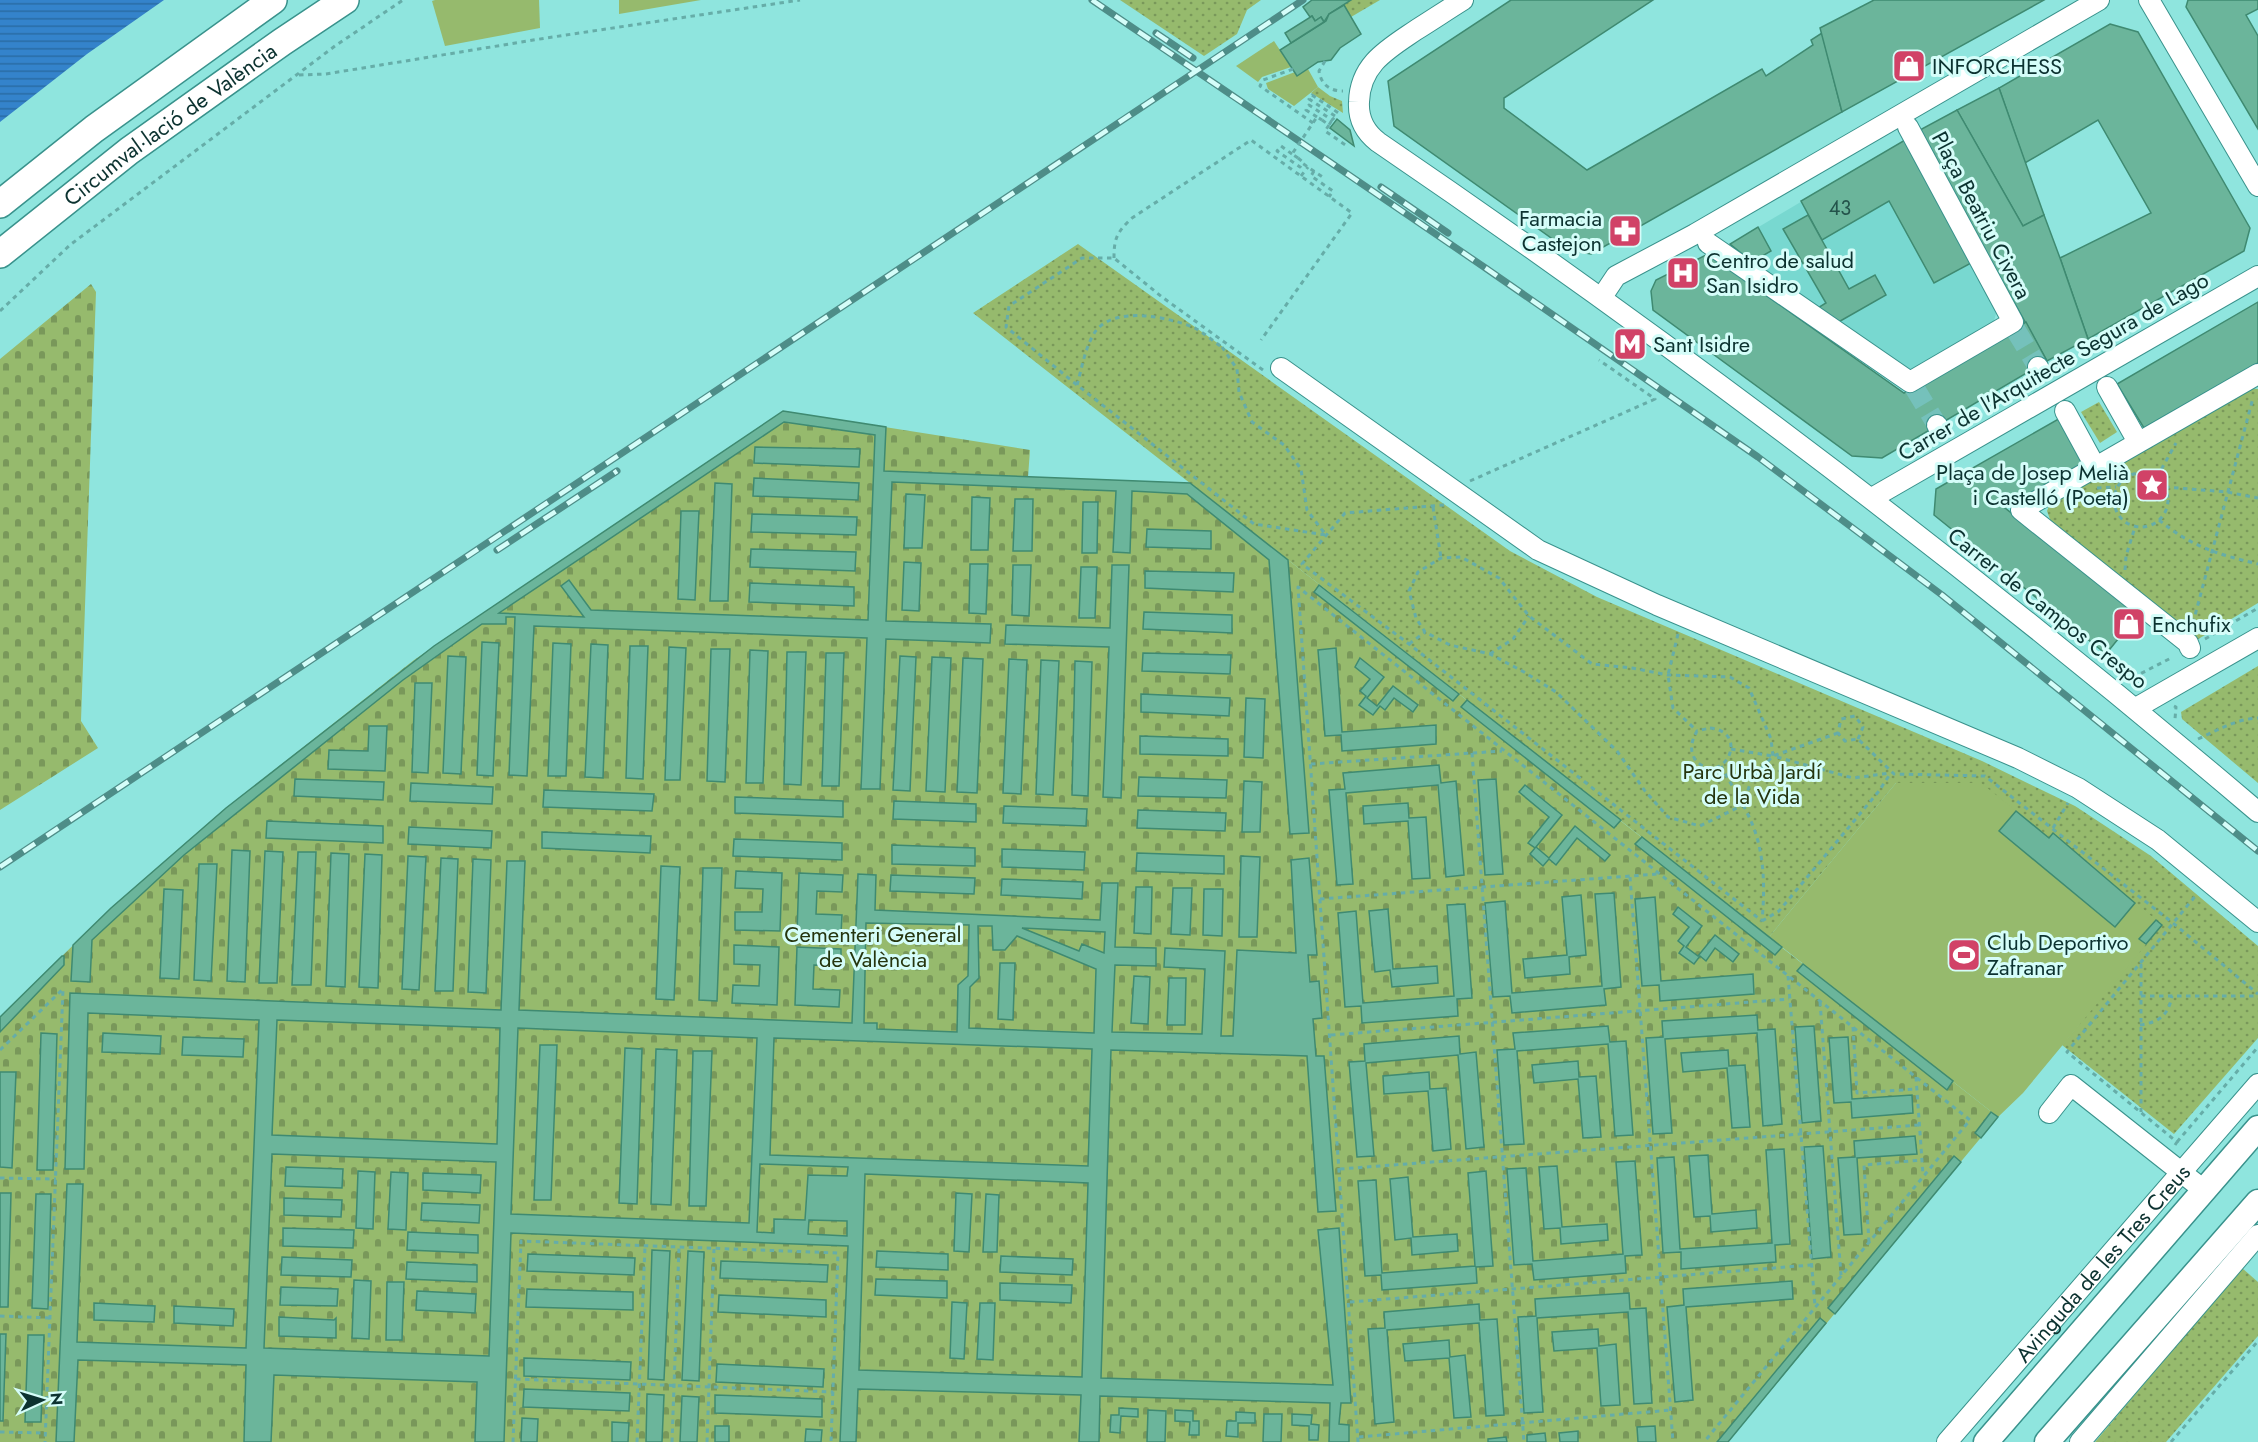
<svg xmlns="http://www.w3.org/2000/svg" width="2258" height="1442" font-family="Jost,sans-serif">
<defs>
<pattern id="grass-dots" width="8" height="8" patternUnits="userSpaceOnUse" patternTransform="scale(1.5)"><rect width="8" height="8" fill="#96ba6d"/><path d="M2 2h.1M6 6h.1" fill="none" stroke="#79985a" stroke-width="1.8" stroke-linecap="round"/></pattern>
<pattern id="cemetery-stones" width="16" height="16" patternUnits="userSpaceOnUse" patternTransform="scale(1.5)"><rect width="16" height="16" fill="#96ba6d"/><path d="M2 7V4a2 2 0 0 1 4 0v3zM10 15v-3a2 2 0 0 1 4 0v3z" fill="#79985a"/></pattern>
<pattern id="water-rules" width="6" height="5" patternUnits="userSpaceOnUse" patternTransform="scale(1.5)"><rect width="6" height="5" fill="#3483cb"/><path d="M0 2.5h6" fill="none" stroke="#2a6ca5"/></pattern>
</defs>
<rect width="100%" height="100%" fill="#8fe5de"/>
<polygon fill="#78d8d0" points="1905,140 1997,310 1994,321 1910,372 1752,262 1730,244"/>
<g fill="url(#grass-dots)">
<polygon points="1120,0 1261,0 1247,10 1237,34 1204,56"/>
<polygon points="1351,0 1380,0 1351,17 1344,5"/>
<polygon points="1318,87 1330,96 1342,101 1343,113 1311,93"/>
<polygon points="1078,244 1510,551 1597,597 1982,761 2075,806 2151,856 2258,946 2258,1038 2174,1134 2062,1045 2161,925 2053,833 2049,838 1896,783 1769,937 973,313"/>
<polygon points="2248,388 2258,389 2258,603 2195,641 2052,525 2047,511 2050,503"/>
<polygon points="2099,402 2117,432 2100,443 2081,412"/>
<polygon points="2258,666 2258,783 2182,719 2181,712"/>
<polygon points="2242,1268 2258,1282 2258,1336 2166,1442 2095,1442"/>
</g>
<g fill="url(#cemetery-stones)">
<polygon points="91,284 96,292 81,721 98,748 0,810 0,359"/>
<polygon points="783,411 1030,450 1028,477 1190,483 1998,1117 1728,1442 0,1442 0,1017 111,908 226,808 414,660"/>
</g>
<g fill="#96ba6d">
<polygon points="435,0 539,0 540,28 445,46 432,1"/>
<polygon points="619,0 701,0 619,14"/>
<polygon points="1274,41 1291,67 1262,77 1258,82 1236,66"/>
<polygon points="1308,69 1318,87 1294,106 1268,89 1266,83 1295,72 1297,76"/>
<polygon points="1896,783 1981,783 2049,837 2053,833 2162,925 2023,1093 1998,1117 1769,937"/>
</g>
<polygon fill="url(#water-rules)" points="0,0 164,0 87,54 0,122"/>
<g fill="#6bb59b" stroke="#3f8a71" stroke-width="1.5" fill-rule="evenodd">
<polygon points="1312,0 1351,0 1329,14 1324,22 1321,17 1315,21 1312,16 1310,17 1303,7"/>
<polygon points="1511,0 1653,0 1504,98 1504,108 1587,170 1762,69 1766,76 1813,45 1811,40 1822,33 1842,112 1591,254 1568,250 1394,126 1388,81"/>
<polygon points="1874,0 2044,0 1842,112 1820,28"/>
<polygon points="2188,0 2258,0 2258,9 2246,15 2258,36 2258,129 2186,7"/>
<polygon points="1344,5 1361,34 1340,48 1331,60 1318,62 1297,76 1280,50 1326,21 1329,14"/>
<polygon points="1312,16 1315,21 1321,17 1324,22 1291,43 1285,33"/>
<polygon points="2110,24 2138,32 2250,228 2244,251 2088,339 2060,258 2151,213 2098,120 2025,163 1999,88"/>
<polygon points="1999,88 2044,215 2023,226 1957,110"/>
<polygon points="1957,110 2023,226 2044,215 2060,258 2088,339 2047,361 1918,131"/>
<polygon points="1337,119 1350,130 1354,146 1330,128"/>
<polygon points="1905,140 1973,262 1934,283 1889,201 1822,240 1801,201"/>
<polygon points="1808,215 1849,289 1875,275 1886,295 1835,324 1816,309 1826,303 1783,229"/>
<polygon points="1758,227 1771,251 1752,262 1730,244"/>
<polygon points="1708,254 1904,393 2026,322 2047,361 1882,458 1852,456 1653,310 1651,291 1656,280"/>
<polygon points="2258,302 2258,363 2144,428 2117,384"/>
<path d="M783 411 886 427 884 471 1190 483 1288 560 1309 833 1290 834 1269 560 1187 494 1132 491 1130 553 1113 552 1116 491 892 482 886 621 991 624 990 643 886 639 880 789H861L867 638 534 626 527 776 509 775 515 617H506V624H482L403 680 184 855 92 940 90 982 71 981 73 945 111 908 226 808 434 646ZM784 422 875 435 868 620 591 610 569 580 561 586 584 617 499 613Z"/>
<polygon points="2062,417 2087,462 2005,508 2139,613 2106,654 1934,515 1936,489"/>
<polygon points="755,447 860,449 859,467 754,463"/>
<polygon points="754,478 859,483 858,500 753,496"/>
<polygon points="715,483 732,484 728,601 710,601"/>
<polygon points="906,494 925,495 922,548 904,548"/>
<polygon points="972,497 990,498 988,550 971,550"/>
<polygon points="1015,499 1033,499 1032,551 1013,551"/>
<polygon points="1083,502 1098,502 1097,553 1082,553"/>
<polygon points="681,511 699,511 695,600 678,599"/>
<polygon points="752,514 857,517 856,535 751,532"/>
<polygon points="1147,529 1211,531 1211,549 1146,547"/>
<polygon points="751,549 856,552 855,571 750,567"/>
<polygon points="904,562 921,563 919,611 902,610"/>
<polygon points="970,564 988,564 986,614 969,613"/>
<polygon points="1013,565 1031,565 1029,616 1012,615"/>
<polygon points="1112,565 1129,565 1121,798 1103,797 1109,647 1005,644 1006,625 1110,628"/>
<polygon points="1081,567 1097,567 1095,618 1079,618"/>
<polygon points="1145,571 1234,573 1233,592 1145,588"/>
<polygon points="750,583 854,587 854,606 749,602"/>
<polygon points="1319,585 1459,694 1453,701 1314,592"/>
<polygon points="1144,612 1232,615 1232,633 1143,629"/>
<polygon points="482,642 499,643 493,776 477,775"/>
<polygon points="553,643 571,644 566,776 548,776"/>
<polygon points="591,644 608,645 603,778 585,777"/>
<polygon points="630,646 648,646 643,779 626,778"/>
<polygon points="669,647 686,648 680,780 665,780"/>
<polygon points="1336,648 1342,732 1436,725 1436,744 1342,751 1341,735 1325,736 1318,650"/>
<polygon points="711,649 730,649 725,782 707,781"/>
<polygon points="750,650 768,651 763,783 746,783"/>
<polygon points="787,652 806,652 801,785 784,784"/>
<polygon points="826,653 844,653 839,786 822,786"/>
<polygon points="1143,653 1231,655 1230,674 1142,671"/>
<polygon points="448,656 466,657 461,774 443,773"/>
<polygon points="900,656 916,657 910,791 893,790"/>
<polygon points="932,657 951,658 945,792 926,791"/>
<polygon points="963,658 983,659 977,793 957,792"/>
<polygon points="1360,658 1384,677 1367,698 1377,706 1393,686 1418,705 1413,712 1394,698 1385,710 1380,706 1373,715 1359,705 1366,696 1360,691 1370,679 1355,667"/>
<polygon points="1009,659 1027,660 1021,794 1003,793"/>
<polygon points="1041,660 1059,661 1053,795 1036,794"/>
<polygon points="1075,661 1092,662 1088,796 1072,795"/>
<polygon points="415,683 432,683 428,773 412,772"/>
<polygon points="1141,694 1230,698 1229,716 1141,712"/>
<polygon points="1246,698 1265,699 1263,758 1244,757"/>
<polygon points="1467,700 1621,820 1614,828 1461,707"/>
<polygon points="369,726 387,726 385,771 328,769 329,750 368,751"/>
<polygon points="1140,736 1228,739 1228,756 1140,754"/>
<polygon points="1439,765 1441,783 1456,781 1464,875 1446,877 1438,785 1346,793 1353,884 1337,885 1329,790 1345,789 1343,773"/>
<polygon points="1139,777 1227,780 1226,798 1138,796"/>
<polygon points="295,779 384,782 383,800 294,796"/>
<polygon points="1496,779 1503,874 1485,875 1478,780"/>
<polygon points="1244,781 1262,782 1260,832 1242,832"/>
<polygon points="411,783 493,787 492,804 410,801"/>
<polygon points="1525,785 1562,815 1536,847 1549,858 1575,826 1610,855 1605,861 1577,838 1556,865 1549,859 1543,866 1530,854 1535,848 1528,843 1549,817 1519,792"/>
<polygon points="544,790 654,794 652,811 543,807"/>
<polygon points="735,797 843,801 843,817 735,813"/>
<polygon points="894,801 976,804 976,822 893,819"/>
<polygon points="1408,803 1409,818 1426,817 1430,878 1412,879 1408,821 1364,824 1363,806"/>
<polygon points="1004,806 1087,809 1086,826 1003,823"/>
<polygon points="1138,810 1226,813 1225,831 1137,828"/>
<polygon points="2016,811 2049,838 2053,833 2135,903 2115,927 1999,831"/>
<polygon points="267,821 383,826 383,843 266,838"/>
<polygon points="409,827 492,831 491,848 408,844"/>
<polygon points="542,832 651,836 650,853 542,848"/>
<polygon points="1642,837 1782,947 1775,955 1635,844"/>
<polygon points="734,839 842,843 842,860 733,856"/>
<polygon points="892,845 975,848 975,866 892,864"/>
<polygon points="1002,849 1085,852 1084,870 1002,867"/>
<polygon points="232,850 250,851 245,982 227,981"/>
<polygon points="265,851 283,852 277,983 259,983"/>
<polygon points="298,852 316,852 311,985 292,985"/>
<polygon points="331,853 349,854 345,987 326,986"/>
<polygon points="1137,853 1224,856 1224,874 1136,871"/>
<polygon points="365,854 382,855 378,988 359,987"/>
<polygon points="408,856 426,857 419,990 402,989"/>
<polygon points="1241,856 1260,857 1257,937 1239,937"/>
<polygon points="441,858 458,859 453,991 435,991"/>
<path d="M1309 858 1317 955H1308L1310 982 1319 981 1322 1018 1313 1019 1316 1056H1324L1336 1211 1318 1212 1307 1056 1111 1050 1101 1378 1333 1385 1318 1230 1339 1228 1351 1403H1341L1339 1424 1349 1425V1442H1329L1330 1403 1100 1396 1099 1442H1079L1081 1395 858 1389 856 1442H840L848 1246 511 1233 504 1442H475L477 1382 274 1375 271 1442H244L246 1365 78 1360 74 1442H56L67 1184H83L77 1342 246 1348 259 1020 88 1013 84 1169H65L70 993 501 1010 507 861H525L519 1010 852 1023 858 874 876 875 875 910 1100 920 1102 883H1118L1115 947 1156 948V966L1115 965 1112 1032 1202 1034 1205 969 1164 967 1165 948 1225 951 1221 1036H1233L1237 950 1296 953 1291 860ZM866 923 969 925 968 976 958 985 957 1032 877 1029V1023H864ZM978 926H992L993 950H1005L1017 936 1096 969 1094 1033 969 1028 970 987 979 978ZM1022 928 1105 932 1104 953 1082 944 1079 951ZM277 1020 500 1028 497 1144 272 1135ZM518 1028 757 1038 749 1223 511 1214ZM774 1038 1092 1049 1088 1166 770 1155ZM272 1154 496 1162 489 1356 264 1348ZM760 1164 848 1167 847 1176 808 1175 805 1220 774 1219V1233L757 1232ZM865 1174 1088 1183 1082 1377 859 1370ZM809 1220 847 1221V1236L808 1234Z"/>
<polygon points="473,859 491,860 486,993 468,992"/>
<polygon points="199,864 217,864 211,981 194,980"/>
<polygon points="661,866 680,867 674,1000 656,999"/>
<polygon points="703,868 722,868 717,1001 699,1000"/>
<polygon points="736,871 782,873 780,931 735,930 735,912 762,912 763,889 735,888"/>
<polygon points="799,873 843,875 842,892 817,891 816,914 842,915 841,934 797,933"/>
<polygon points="891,875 975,878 974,894 890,891"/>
<polygon points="1002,879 1083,882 1082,899 1001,895"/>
<polygon points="1136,887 1152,887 1151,934 1134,933"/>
<polygon points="1173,888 1192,888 1190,935 1171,934"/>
<polygon points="164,889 183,890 179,979 160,978"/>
<polygon points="1204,889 1223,889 1222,936 1203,935"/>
<polygon points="1614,893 1621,987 1604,989 1606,1005 1512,1013 1510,996 1493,997 1485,903 1505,901 1512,993 1602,986 1595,894"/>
<polygon points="1581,895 1586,955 1569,957 1570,974 1525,978 1523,959 1567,955 1562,897"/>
<polygon points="1655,897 1661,981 1753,974 1754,994 1660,1001 1659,985 1642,986 1635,899"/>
<polygon points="1465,904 1472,998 1457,999 1458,1016 1362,1023 1361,1006 1345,1007 1338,913 1356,911 1363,1003 1454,996 1447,905"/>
<polygon points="1678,907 1702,926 1686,947 1698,956 1715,935 1739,954 1733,962 1715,948 1706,961 1700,956 1694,964 1679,953 1684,946 1678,941 1689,927 1673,914"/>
<polygon points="1388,909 1393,969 1437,966 1438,983 1392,987 1390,970 1375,972 1369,911"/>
<polygon points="2156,920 2162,925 2146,944 2139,939"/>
<polygon points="734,945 779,947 777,1005 732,1003 733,985 759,986 760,965 734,964"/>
<polygon points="797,947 841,949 841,966 814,965 813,989 840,990 839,1007 795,1005"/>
<polygon points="62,956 64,956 64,965 0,1032 0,1017"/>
<polygon points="1000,963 1015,963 1013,1020 998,1019"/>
<polygon points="1803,964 1953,1081 1947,1090 1797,971"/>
<polygon points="1134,976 1150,977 1148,1024 1131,1023"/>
<polygon points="1169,978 1186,978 1185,1025 1167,1025"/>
<polygon points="1757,1015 1758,1030 1775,1029 1782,1124 1763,1126 1757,1033 1665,1039 1672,1133 1653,1134 1646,1038 1663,1037 1662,1021"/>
<polygon points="1608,1026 1610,1042 1626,1041 1633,1135 1615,1136 1608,1044 1517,1051 1524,1144 1504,1145 1497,1050 1515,1049 1513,1033"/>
<polygon points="1814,1026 1821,1121 1802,1123 1795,1027"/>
<polygon points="41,1033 57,1034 53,1170 37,1170"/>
<polygon points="103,1033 161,1036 160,1054 102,1052"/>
<polygon points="1459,1036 1460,1054 1476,1052 1484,1147 1466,1149 1458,1055 1366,1063 1374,1156 1357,1157 1349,1062 1365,1061 1364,1044"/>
<polygon points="183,1037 244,1039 243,1057 182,1055"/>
<polygon points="1848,1037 1852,1099 1912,1095 1913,1113 1852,1118 1851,1102 1834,1103 1829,1038"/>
<polygon points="540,1045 557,1045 551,1200 534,1200"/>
<polygon points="625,1048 642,1049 637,1204 619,1203"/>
<polygon points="656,1049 677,1050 671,1205 651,1204"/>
<polygon points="1728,1050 1729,1066 1745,1065 1750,1127 1732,1128 1727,1068 1683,1072 1681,1053"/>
<polygon points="693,1051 712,1051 706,1206 689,1206"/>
<polygon points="1578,1061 1579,1077 1596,1076 1601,1137 1583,1138 1578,1079 1534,1083 1532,1065"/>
<polygon points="0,1072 16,1072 12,1168 0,1167"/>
<polygon points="1429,1072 1430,1089 1446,1088 1451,1149 1433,1151 1428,1091 1384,1094 1383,1076"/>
<polygon points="1991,1112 1998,1117 1981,1138 1975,1133"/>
<polygon points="1915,1136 1917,1154 1857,1158 1862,1234 1844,1235 1838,1158 1855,1157 1854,1141"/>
<polygon points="1823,1146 1831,1257 1812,1259 1804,1147"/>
<polygon points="1784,1149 1790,1244 1775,1245 1776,1262 1681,1269 1681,1252 1663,1253 1657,1158 1674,1157 1680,1249 1772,1243 1766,1150"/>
<polygon points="1708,1155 1712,1214 1756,1210 1757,1228 1711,1232 1710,1216 1694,1217 1689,1156"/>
<polygon points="1954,1156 1961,1162 1835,1314 1828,1308"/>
<polygon points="1635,1161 1642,1255 1625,1256 1626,1273 1534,1280 1532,1264 1514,1265 1507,1169 1526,1168 1533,1261 1623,1254 1616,1162"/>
<polygon points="1557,1166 1562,1227 1607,1224 1608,1240 1561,1244 1560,1228 1544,1229 1539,1167"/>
<polygon points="286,1167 343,1169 342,1188 285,1186"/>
<polygon points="358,1171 375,1172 373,1229 356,1228"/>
<polygon points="1486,1171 1493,1266 1476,1267 1477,1283 1382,1290 1381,1275 1365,1276 1358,1181 1376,1180 1382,1273 1475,1266 1468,1173"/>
<polygon points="391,1172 408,1173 406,1230 388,1229"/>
<polygon points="423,1173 481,1175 480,1193 423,1190"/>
<polygon points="1408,1177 1413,1237 1457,1234 1458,1251 1412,1255 1411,1238 1395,1240 1390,1179"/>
<polygon points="0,1193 11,1193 8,1307 0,1307"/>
<polygon points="956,1193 972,1194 969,1252 954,1251"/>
<polygon points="36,1194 51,1194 48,1309 32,1308"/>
<polygon points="986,1194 999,1195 997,1252 983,1252"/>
<polygon points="284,1198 342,1200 341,1217 284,1215"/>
<polygon points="422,1203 480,1205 479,1223 421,1220"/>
<polygon points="283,1228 354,1230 353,1248 283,1246"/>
<polygon points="408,1232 478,1235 478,1253 407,1250"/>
<polygon points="652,1250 670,1251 664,1380 648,1379"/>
<polygon points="688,1251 704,1252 699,1381 682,1380"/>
<polygon points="877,1251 948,1254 948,1270 876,1267"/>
<polygon points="528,1254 635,1258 634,1275 527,1271"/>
<polygon points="1001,1256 1073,1259 1072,1275 1000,1272"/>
<polygon points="282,1257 352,1260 351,1277 281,1275"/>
<polygon points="721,1261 828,1265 827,1282 720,1278"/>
<polygon points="407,1262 477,1265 477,1282 406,1279"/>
<polygon points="876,1279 947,1281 947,1298 875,1295"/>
<polygon points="354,1280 371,1281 369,1339 352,1338"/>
<polygon points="1792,1281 1793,1299 1686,1307 1693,1400 1675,1402 1667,1307 1684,1305 1683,1289"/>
<polygon points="387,1282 404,1282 402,1340 386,1340"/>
<polygon points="1000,1283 1072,1285 1071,1303 1000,1300"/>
<polygon points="281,1287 338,1289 337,1306 280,1305"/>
<polygon points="527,1289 633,1292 633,1310 526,1307"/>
<polygon points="417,1291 476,1294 475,1313 416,1310"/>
<polygon points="1629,1293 1630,1309 1646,1308 1652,1403 1634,1404 1628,1312 1537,1318 1543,1412 1524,1413 1518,1317 1536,1316 1535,1299"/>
<polygon points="719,1295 826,1300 826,1317 718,1312"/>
<polygon points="952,1302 967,1303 964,1359 950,1358"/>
<polygon points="94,1303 155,1306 154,1322 94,1320"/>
<polygon points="980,1303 995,1303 993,1360 977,1359"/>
<polygon points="1479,1304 1480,1320 1497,1319 1504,1415 1486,1416 1479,1323 1387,1330 1394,1422 1375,1424 1368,1329 1385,1328 1384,1312"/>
<polygon points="174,1306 234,1309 233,1326 174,1323"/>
<polygon points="279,1317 334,1320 336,1318 336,1338 279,1336"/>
<polygon points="1820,1318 1826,1323 1728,1442 1717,1442"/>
<polygon points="1598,1329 1599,1346 1616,1344 1620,1405 1601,1406 1597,1348 1554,1351 1552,1332"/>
<polygon points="0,1334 6,1334 3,1421 0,1421"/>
<polygon points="28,1335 44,1335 41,1422 25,1422"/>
<polygon points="1449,1340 1450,1357 1465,1355 1471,1417 1454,1418 1449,1358 1405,1361 1403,1344"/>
<polygon points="524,1358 631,1362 630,1380 524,1376"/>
<polygon points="717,1364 824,1369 823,1387 716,1382"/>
<polygon points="524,1389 630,1393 629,1411 523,1407"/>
<polygon points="647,1394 664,1395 662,1442 646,1442"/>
<polygon points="715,1395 822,1399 822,1417 715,1413"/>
<polygon points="682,1396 699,1397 697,1442 680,1442"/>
<polygon points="1119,1408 1138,1409 1138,1417 1121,1416 1120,1433 1110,1432 1111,1415 1119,1415"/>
<polygon points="1148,1410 1166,1411 1165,1442 1147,1442"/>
<polygon points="1175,1410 1193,1411 1193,1421 1199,1421 1199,1435 1189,1435 1190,1422 1175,1421"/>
<polygon points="1236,1412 1255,1413 1255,1423 1238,1423 1238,1437 1226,1436 1227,1421 1236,1421"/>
<polygon points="1264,1414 1282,1414 1281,1442 1263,1442"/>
<polygon points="1292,1414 1312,1415 1311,1424 1319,1425 1318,1440 1309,1440 1309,1426 1292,1425"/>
<polygon points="522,1418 538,1419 537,1442 521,1442"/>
<polygon points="612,1422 629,1423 628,1442 612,1442"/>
<rect x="715" y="1426" width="14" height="16"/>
<polygon points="1655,1426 1656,1442 1638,1442 1637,1427"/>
<polygon points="806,1429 822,1430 821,1442 805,1442"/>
<polygon points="1578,1431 1578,1442 1560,1442 1559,1433"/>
<polygon points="1545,1433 1546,1442 1527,1442 1527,1435"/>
<polygon points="1506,1437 1507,1442 1488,1442 1488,1439"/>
</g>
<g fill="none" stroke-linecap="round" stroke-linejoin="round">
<g stroke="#75c1bb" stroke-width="20" stroke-dasharray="20 10" stroke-linecap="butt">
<polyline points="2015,329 2038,367"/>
<polyline points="1914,387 1937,425"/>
</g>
<defs>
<g id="minor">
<path d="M1463 0C1447 10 1432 20 1416 30 1388 49 1360 64 1359 102 1358 119 1365 132 1378 142 1683 350 1977 573 2258 812"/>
<polyline points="2149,0 2258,186"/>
<polyline points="1708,243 1910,382 2013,322 1908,127"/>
<polyline points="1602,297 1616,276 1695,234 2099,0"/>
<polyline points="2038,367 2040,371"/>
<polyline points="1281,368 1538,550 1657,605 2018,758 2078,788 2158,840 2258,922"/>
<polyline points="2107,387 2138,442"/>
<polyline points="2065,411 2096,468"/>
<polyline points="1937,425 1939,428"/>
<polyline points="1872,498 2258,276"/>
<polyline points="2190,648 2188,643 2021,510 2258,374"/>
<polyline points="2136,708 2258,638"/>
<polyline points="2049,1113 2071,1085 2205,1191"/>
<path id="s1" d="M1947 1442 2258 1084"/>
<polyline points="2080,1442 2258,1235"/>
</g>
<g id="major">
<polyline points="1986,1442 2258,1128"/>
<polyline points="2047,1442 2258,1202"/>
</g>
<g id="highway">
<polyline points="0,204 94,129 273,0"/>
<path id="s2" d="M0 254 129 151 282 42 345 0"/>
</g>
</defs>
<use href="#minor" stroke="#39928c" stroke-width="22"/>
<use href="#major" stroke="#39928c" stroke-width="27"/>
<use href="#highway" stroke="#39928c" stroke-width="30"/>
<g stroke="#66ada8" stroke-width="3" stroke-dasharray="4.5 4.5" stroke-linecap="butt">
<path d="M1325 61 1319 71C1321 84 1329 91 1343 91"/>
<polyline points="1293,69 1263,80 1260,86 1313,123"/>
<polyline points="299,75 326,74 546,38 800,0"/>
<polyline points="1335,116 1309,99 1312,95 1340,114"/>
<polyline points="1317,117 1306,110 1309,105 1332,120 1336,116"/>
<polyline points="1322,120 1329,125 1332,120"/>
<polyline points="1329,125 1325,131 1347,146"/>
<polyline points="1292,154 1281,146 1277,151 1300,167 1302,163 1324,178"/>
<polyline points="1298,158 1303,162 1302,163"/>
<polyline points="1314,171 1311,176 1333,191 1329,197"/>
<polyline points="1301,176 1308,167"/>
<path d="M1114 258C1114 238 1117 232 1132 218L1251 140 1352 213 1261 340"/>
<polyline points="0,311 70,245 335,46 403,0"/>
<polyline points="1222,347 1237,369 1239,392 1252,422 1284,445 1301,469 1307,510 1325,534"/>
<polyline points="1263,370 1162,297 1114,258 1082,258 1009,306 1006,327 1077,385 1254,524 1326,535"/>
<path d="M1077 385C1082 368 1085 347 1095 332 1114 305 1169 317 1195 328 1204 333 1213 341 1222 347"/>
<circle cx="2141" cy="500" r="27"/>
<polyline points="2157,477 2176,443"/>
<polyline points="1470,481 1655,399 1599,360"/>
<polyline points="2165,487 2227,492 2258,498"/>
<polyline points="2097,488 2116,487"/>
<polyline points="1444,505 1345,513 1302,564 1409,644 1762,921"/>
<polyline points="1433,507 1441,558"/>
<path d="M2159 520C2192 547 2217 554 2258 564"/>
<polyline points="2125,570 2126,556 2135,527"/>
<polyline points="2193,623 2253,398"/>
<polyline points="1678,634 1668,675 1673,708 1697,731"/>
<polyline points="2205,639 2258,608"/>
<polyline points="1409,644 1425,632"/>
<polyline points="1490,654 1513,639 1529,616"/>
<polyline points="2142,683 2134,677 2173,657"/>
<polyline points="2174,706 2176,707 2175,719"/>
<path d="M1710 728C1751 732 1724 787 1696 761 1689 750 1691 742 1697 731Z"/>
<polyline points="1838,733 1773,756 1752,778 1743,805 1700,826 1668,817 1645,791 1617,751 1556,692 1524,672 1490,654 1450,645 1425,632 1416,618 1409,591 1418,572 1441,558 1461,557 1499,578 1529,616 1592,664 1632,668 1668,675 1730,677 1749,688 1771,739 1773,756 1853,778 1890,773"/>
<polyline points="1858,739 1863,727 1855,716 1841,719 1838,733 1845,741 1858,739 1894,774 1985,776 2173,923 2258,994"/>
<path d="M2198 739C2218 730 2236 719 2258 718"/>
<polyline points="1731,749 1773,756"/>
<polyline points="1472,753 1524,1442"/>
<polyline points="1311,764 1502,751"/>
<path d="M1721 766C1730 783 1742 801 1750 819 1765 851 1765 888 1762 921"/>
<polyline points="2053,828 2068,803"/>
<polyline points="1630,877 1673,1442"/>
<polyline points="1320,899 1658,874"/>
<polyline points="1762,921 1779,911 1879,791 1890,774"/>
<polyline points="2141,964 2141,1112"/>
<polyline points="1788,976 1815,1306"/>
<polyline points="2141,996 2258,996"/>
<polyline points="1820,1002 1841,1275"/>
<path d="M2140 1025C2159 1022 2168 1016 2172 996"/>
<polyline points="1853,1027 1857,1093 1917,1089"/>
<polyline points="1331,1035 1789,999"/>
<polyline points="0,1050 63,989 45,1442"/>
<polyline points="1916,1077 1923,1175"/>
<polyline points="2177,1142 2258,1047"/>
<polyline points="2175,1145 2177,1142 2067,1052 2197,894"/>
<polyline points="1340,1169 1919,1125"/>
<polyline points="0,1178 56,1179"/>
<polyline points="1869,1242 1864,1165 1922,1160"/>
<polyline points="1350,1302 1811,1265"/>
<polyline points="0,1316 50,1318"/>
<polyline points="516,1379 833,1392"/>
<polyline points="0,1432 45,1433"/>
<polyline points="1359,1437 1671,1410"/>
<polyline points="513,1442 521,1241 838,1253 831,1442"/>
<polyline points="637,1442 645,1246"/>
<polyline points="672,1442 679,1247"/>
<polyline points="707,1442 714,1249"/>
<polyline points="1358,1442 1298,587 1970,1120 1704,1442"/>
<polyline points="2171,1442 2258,1341"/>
</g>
<use href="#minor" stroke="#fff" stroke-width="20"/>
<use href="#major" stroke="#fff" stroke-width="24"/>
<use href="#highway" stroke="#fff" stroke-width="27"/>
<defs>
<g id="rail">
<polyline points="1092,0 1484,267 1758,457 1942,595 2258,851"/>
<polyline points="1156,33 1193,58"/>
<polyline points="1381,187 1448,233"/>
<polyline points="497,550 617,471"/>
<polyline points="0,867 1303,0"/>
</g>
</defs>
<use href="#rail" stroke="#4e8d88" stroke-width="7"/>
<use href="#rail" stroke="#d5fdf9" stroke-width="4.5" stroke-dasharray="14" stroke-linecap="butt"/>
<polyline stroke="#66ada8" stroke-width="3" stroke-dasharray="4.5 4.5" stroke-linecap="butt" points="1298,158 1292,154 1317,117 1322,120"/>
</g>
<defs>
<symbol id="shop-square" viewBox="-11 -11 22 22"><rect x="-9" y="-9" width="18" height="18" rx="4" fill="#d14267" stroke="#d5fdf9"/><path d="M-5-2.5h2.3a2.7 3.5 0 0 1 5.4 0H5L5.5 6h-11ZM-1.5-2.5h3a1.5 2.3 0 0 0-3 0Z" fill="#fff"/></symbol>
<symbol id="pharmacy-square" viewBox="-11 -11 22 22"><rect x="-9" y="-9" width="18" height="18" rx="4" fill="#d14267" stroke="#d5fdf9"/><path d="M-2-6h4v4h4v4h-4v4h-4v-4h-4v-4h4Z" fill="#fff"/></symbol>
<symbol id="hospital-square" viewBox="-11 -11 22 22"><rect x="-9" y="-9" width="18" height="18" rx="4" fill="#d14267" stroke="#d5fdf9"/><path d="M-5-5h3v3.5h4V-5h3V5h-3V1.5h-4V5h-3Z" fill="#fff"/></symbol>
<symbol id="metro-square" viewBox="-11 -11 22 22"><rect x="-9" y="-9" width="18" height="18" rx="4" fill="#d14267" stroke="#d5fdf9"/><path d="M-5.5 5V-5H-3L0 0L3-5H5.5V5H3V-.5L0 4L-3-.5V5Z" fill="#fff"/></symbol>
<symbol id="sight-square" viewBox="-11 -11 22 22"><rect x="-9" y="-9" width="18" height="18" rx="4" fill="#d14267" stroke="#d5fdf9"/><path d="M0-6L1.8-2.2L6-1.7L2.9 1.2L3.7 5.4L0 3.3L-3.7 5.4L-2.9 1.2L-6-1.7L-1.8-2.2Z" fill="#fff"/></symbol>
<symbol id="stadium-square" viewBox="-11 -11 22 22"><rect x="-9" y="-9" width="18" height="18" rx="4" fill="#d14267" stroke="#d5fdf9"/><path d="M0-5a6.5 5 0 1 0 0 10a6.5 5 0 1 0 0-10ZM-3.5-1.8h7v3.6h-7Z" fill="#fff"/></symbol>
</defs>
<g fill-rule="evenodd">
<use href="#shop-square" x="1890" y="47" width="38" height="38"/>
<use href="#pharmacy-square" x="1606" y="212" width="38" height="38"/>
<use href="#hospital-square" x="1664" y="254" width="38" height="38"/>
<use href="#metro-square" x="1611" y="325" width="38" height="38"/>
<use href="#sight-square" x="2133" y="466" width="38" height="38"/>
<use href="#shop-square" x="2110" y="605" width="38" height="38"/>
<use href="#stadium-square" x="1945" y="936" width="38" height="38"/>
</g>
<g text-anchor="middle" stroke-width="6" stroke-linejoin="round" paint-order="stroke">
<g font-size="20" fill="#24534b">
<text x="1840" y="215">43</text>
</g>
<g font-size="22" fill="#0c3230" stroke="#d5fdf9" text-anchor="start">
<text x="1932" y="74">INFORCHESS</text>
<text x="1602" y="226" text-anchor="end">Farmacia<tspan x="1602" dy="25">Castejon</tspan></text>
<text x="1706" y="268">Centro de salud<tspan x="1706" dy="25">San Isidro</tspan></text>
<text x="1653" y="352">Sant Isidre</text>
<text x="2129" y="480" text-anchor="end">Plaça de Josep Melià<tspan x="2129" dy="25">i Castelló (Poeta)</tspan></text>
<text x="2152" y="632">Enchufix</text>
<text x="1987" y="950">Club Deportivo<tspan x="1987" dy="25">Zafranar</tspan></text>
</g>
<g font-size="22" fill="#0c3230" stroke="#d5fdf9">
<text dy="8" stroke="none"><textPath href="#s2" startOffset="214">Circumval·lació de València</textPath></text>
<text transform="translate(1982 215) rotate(62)" y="8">Plaça Beatriu Civera</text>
<text transform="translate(2053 366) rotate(-30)" y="8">Carrer de l'Arquitecte Segura de Lago</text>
<text transform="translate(2048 608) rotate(38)" y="8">Carrer de Campos Crespo</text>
<text dy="8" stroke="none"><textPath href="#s1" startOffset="237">Avinguda de les Tres Creus</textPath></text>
</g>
<g font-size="22" fill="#25350e" stroke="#d5fdf9">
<text x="1752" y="779">Parc Urbà Jardí<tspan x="1752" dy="25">de la Vida</tspan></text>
<text x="873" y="942">Cementeri General<tspan x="873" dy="25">de València</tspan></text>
</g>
</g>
<g transform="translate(42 1400) rotate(86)" stroke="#d5fdf9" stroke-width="4.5" paint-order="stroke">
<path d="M0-4.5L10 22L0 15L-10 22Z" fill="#0c3230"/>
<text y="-9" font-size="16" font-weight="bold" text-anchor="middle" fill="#0c3230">N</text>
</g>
</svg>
